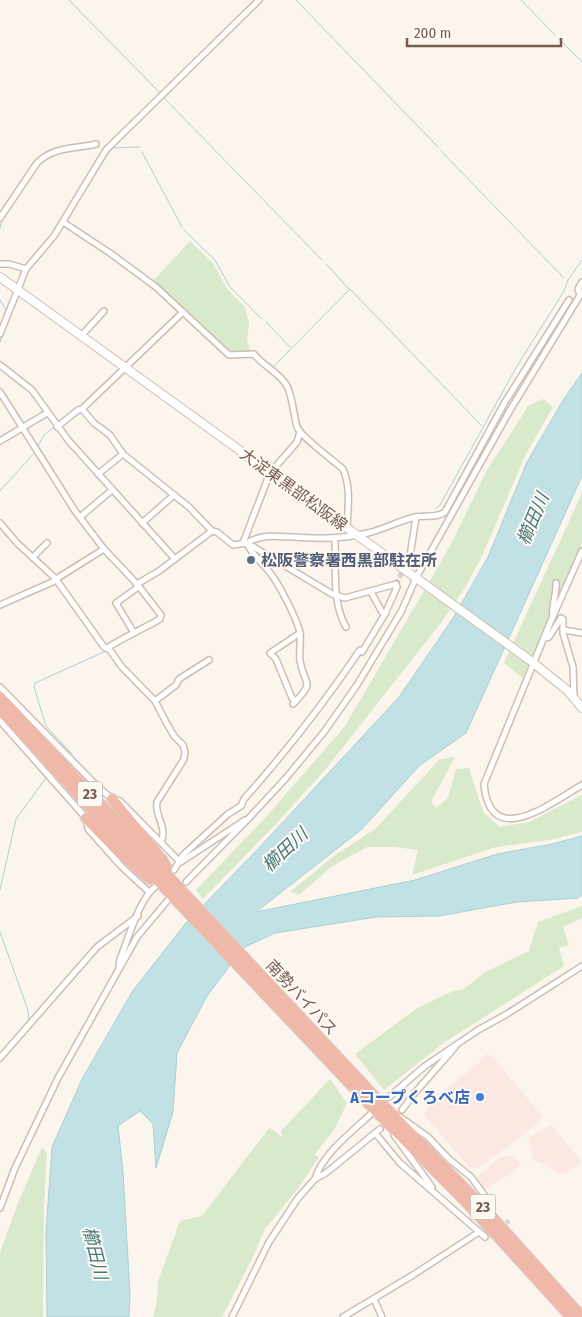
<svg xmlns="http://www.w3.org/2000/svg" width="582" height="1317" font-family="'Fira Sans Condensed','Noto Sans JP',sans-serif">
<rect width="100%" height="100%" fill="#fcf5ed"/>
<g fill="#fbe8e2">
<polygon points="487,1054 493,1057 543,1117 518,1139 478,1168 469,1167 424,1115 430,1104 448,1087 478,1064"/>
<polygon points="551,1125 580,1159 580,1163 567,1173 559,1173 552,1170 546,1164 533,1160 528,1140 531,1136 548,1126"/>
<polygon points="504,1156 515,1157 522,1165 485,1190 476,1178 495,1161"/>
</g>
<g fill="#d9e9cb">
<polygon points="190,241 212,262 228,290 245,307 249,323 247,339 250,352 230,353 153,281"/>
<polygon points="543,399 553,407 525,456 483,554 466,586 440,624 325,770 273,827 203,899 196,890 266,817 345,726 450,546 487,470 529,405"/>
<polygon points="582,493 582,543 523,678 504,663"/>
<polygon points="455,757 431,802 436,808 448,798 456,769 469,768 483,812 500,827 529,822 582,795 582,832 549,840 496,847 412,875 418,850 394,847 367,847 331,867 299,895 290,892 334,856 375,829 440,759"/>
<polygon points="582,906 582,918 563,927 569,945 559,948 564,966 445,1042 384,1090 355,1054 416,1009 451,992 464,989 485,972 529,951 538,922"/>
<polygon points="330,1079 347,1103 334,1130 314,1155 319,1157 297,1190 265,1229 251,1261 222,1317 153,1317 157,1300 158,1281 180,1221 202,1216 269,1128 283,1137 281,1131"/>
<polygon points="42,1147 47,1154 44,1204 43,1317 0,1317 0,1253 16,1208"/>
</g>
<polygon fill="#c2e1e5" stroke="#a9d1d6" points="582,373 582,476 466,733 419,766 362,829 256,912 415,880 497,854 552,844 582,836 582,895 578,898 517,902 439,916 376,917 275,933 243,948 207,996 177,1053 173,1112 156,1168 153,1124 140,1111 118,1126 123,1172 130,1294 129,1317 47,1317 46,1231 52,1147 82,1079 132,992 185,924 258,849 399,697 453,618 488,557 527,462 565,397"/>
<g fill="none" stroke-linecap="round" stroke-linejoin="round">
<g stroke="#a9d1d6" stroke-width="1">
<polyline points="69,0 160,93"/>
<polyline points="296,0 438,147"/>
<polyline points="521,0 555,35"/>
<polyline points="559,39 582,62"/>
<polyline points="164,98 322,260"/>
<polyline points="111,148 140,147"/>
<polyline points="441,151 563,277"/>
<polyline points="142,152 182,227"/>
<polyline points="0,228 2,220"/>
<polyline points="184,230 215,260 230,287 262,319"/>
<polyline points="326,264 349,289"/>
<polyline points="0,300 7,312"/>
<polyline points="266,322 290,347"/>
<polyline points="0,342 9,316"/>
<polyline points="278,372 273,367 350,289 482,426"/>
<polyline points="283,377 291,385 292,392"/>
<polyline points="297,413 301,427 305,432"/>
<polyline points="38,446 44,435 54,427"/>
<polyline points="276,471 291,453"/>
<polyline points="0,491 35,452"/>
<polyline points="436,508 440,505 517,366 564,291 568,280 582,260"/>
<polyline points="7,528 32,554"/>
<polyline points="59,579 69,594"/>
<polyline points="101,638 106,645"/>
<polyline points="72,754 46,726 34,687 35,683 106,651"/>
<polyline points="0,890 16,819 46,778"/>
<polyline points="0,932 28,1010 29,1021"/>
</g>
<g stroke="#dacfc6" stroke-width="5" stroke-dasharray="5 2.5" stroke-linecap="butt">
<polyline points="396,584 410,556"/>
<polyline points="500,1227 509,1221"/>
</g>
<defs>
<g id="street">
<path d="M0 218 37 163C54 146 75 149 96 144"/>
<path d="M63 222 110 253 156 287 229 355 254 354C264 367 279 372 287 386 292 395 294 416 297 427 300 436 334 461 343 469 351 487 348 507 347 527"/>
<polyline points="0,264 9,264 26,269"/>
<polyline points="580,295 578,289 582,282"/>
<polyline points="0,334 26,269 54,236 106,150 259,0"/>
<polyline points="82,335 104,311"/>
<polyline points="0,365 32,390 68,440 175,559"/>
<path d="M0 392 75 511 104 549 137 584 161 615 160 619C143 629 124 637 107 648"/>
<path d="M82 409 94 423 110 435 123 454 189 507 212 531 217 532 233 545 247 543 332 594 345 598 396 584 397 587 385 614 362 652 360 650C324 703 286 752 244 799L241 806 228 814 183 855 174 870"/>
<polyline points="57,427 78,410 82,409 183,312"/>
<polyline points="0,441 47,413"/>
<polyline points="98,474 123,454"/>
<polyline points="80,517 112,490"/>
<polyline points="416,517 410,556 424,564"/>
<path d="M0 523 17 543 55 578 104 647 110 650 121 666 155 701 167 724 174 736 183 745 185 752 184 759 157 802C154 815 168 828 161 842"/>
<polyline points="142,523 174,495"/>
<path d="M334 538 335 543C336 571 332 602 346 627"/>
<polyline points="243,543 270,473 297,442 300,432"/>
<path d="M247 543C261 534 275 536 292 537 317 539 343 539 368 533 384 529 399 521 415 517 424 515 438 518 445 512L505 402 569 300"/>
<path d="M247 544C253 556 263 563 271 574 279 584 298 621 300 633 301 642 299 651 300 661 305 688 316 680 293 704"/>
<path d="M582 551 550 623 484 784C490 851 551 803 582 785"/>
<polyline points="33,557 47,543"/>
<polyline points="56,579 104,549"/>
<polyline points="371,592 382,612 385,614"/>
<polyline points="0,605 57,580"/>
<path d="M553 616C551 605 557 594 556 583"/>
<polyline points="564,630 582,633"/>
<polyline points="134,633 116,603 137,588 137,584 159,571 212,531"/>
<polyline points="545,638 549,637 561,618 563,619 563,633 573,667 574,697"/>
<polyline points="0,687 96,785 112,799 120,801 180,862"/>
<polyline points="155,701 176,685 179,679 209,660"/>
<polyline points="296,701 292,698 276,659 270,653 300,633"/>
<polyline points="0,721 86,818 88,829 121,866 149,892"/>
<polyline points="181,862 245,820"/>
<polyline points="186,882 249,818 286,778 324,732 357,685 401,612 416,578 509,412 582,292"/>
<path d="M119 967 120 959C128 940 139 899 155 887"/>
<polyline points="0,1058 97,947 138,916"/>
<polyline points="389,1097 425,1066 478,1030 507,1014 582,966"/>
<polyline points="402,1110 413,1095 455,1047"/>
<polyline points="400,1117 428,1137 449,1159 471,1177 485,1196"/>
<polyline points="375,1133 400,1163 485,1237"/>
<polyline points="394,1135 432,1187"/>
<path d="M315 1179C322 1154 354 1130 372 1113"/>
<polyline points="0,1208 15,1168 58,1078 137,937 168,900"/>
<polyline points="374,1299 382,1317"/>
<polyline points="232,1317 269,1242 298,1198 315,1179 326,1173 380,1129"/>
<polyline points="343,1317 413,1275 479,1232"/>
</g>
<polyline id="secondary" points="0,277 531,661 568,691 582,708"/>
<g id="highway">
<polyline points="0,697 380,1102 483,1207 582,1317"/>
<polyline points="0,710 174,898 373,1108 466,1202 571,1317"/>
<polyline points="112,799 163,861 167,869"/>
<polyline points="86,818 116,849 150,879"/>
</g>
</defs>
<use href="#street" stroke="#cebdb2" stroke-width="8"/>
<use href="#secondary" stroke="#d3bfb2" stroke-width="10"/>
<use href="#highway" stroke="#d9d1ce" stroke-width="12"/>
<use href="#street" stroke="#fff" stroke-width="5"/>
<use href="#secondary" stroke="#fff" stroke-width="8"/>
<use href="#highway" stroke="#f0b8a9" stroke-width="10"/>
</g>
<circle fill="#5c6f8a" stroke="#fef9f3" stroke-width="2" cx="251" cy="560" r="5"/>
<circle fill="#3f7fe0" stroke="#fef9f3" stroke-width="2" cx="480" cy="1097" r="5"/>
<g text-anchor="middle" stroke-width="4" stroke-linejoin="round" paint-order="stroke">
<g fill="#fef9f3" stroke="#9f8b81" stroke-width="1">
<rect x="77.5" y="781.5" width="25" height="25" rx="4"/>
<rect x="470.5" y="1194.5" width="25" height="25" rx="4"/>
</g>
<g font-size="15" font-weight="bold" fill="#765c50">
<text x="90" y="799">23</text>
<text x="483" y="1212">23</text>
</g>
<g font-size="16" fill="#765c50" stroke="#fef9f3">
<text transform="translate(294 489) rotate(36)" y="6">大淀東黒部松阪線</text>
<text transform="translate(302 997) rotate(47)" y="6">南勢バイパス</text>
</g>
<g font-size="16" font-weight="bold" fill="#4e5e75" stroke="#fef9f3" text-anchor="start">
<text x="261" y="566">松阪警察署西黒部駐在所</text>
</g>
<g font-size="16" font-weight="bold" fill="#366cbe" stroke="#fef9f3" text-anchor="end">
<text x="470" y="1103">Aコープくろべ店</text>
</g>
<g font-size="18" font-style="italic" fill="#477980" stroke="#fef9f3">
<text transform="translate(533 519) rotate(-67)" y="6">櫛田川</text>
<text transform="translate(285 850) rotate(-43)" y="6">櫛田川</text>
<text transform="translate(95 1253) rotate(76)" y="6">櫛田川</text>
</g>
</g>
<path d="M407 38v8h154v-8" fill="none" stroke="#765c50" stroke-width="2.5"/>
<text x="414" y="38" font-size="15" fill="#765c50" stroke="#fef9f3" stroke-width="4" paint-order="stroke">200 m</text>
</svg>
